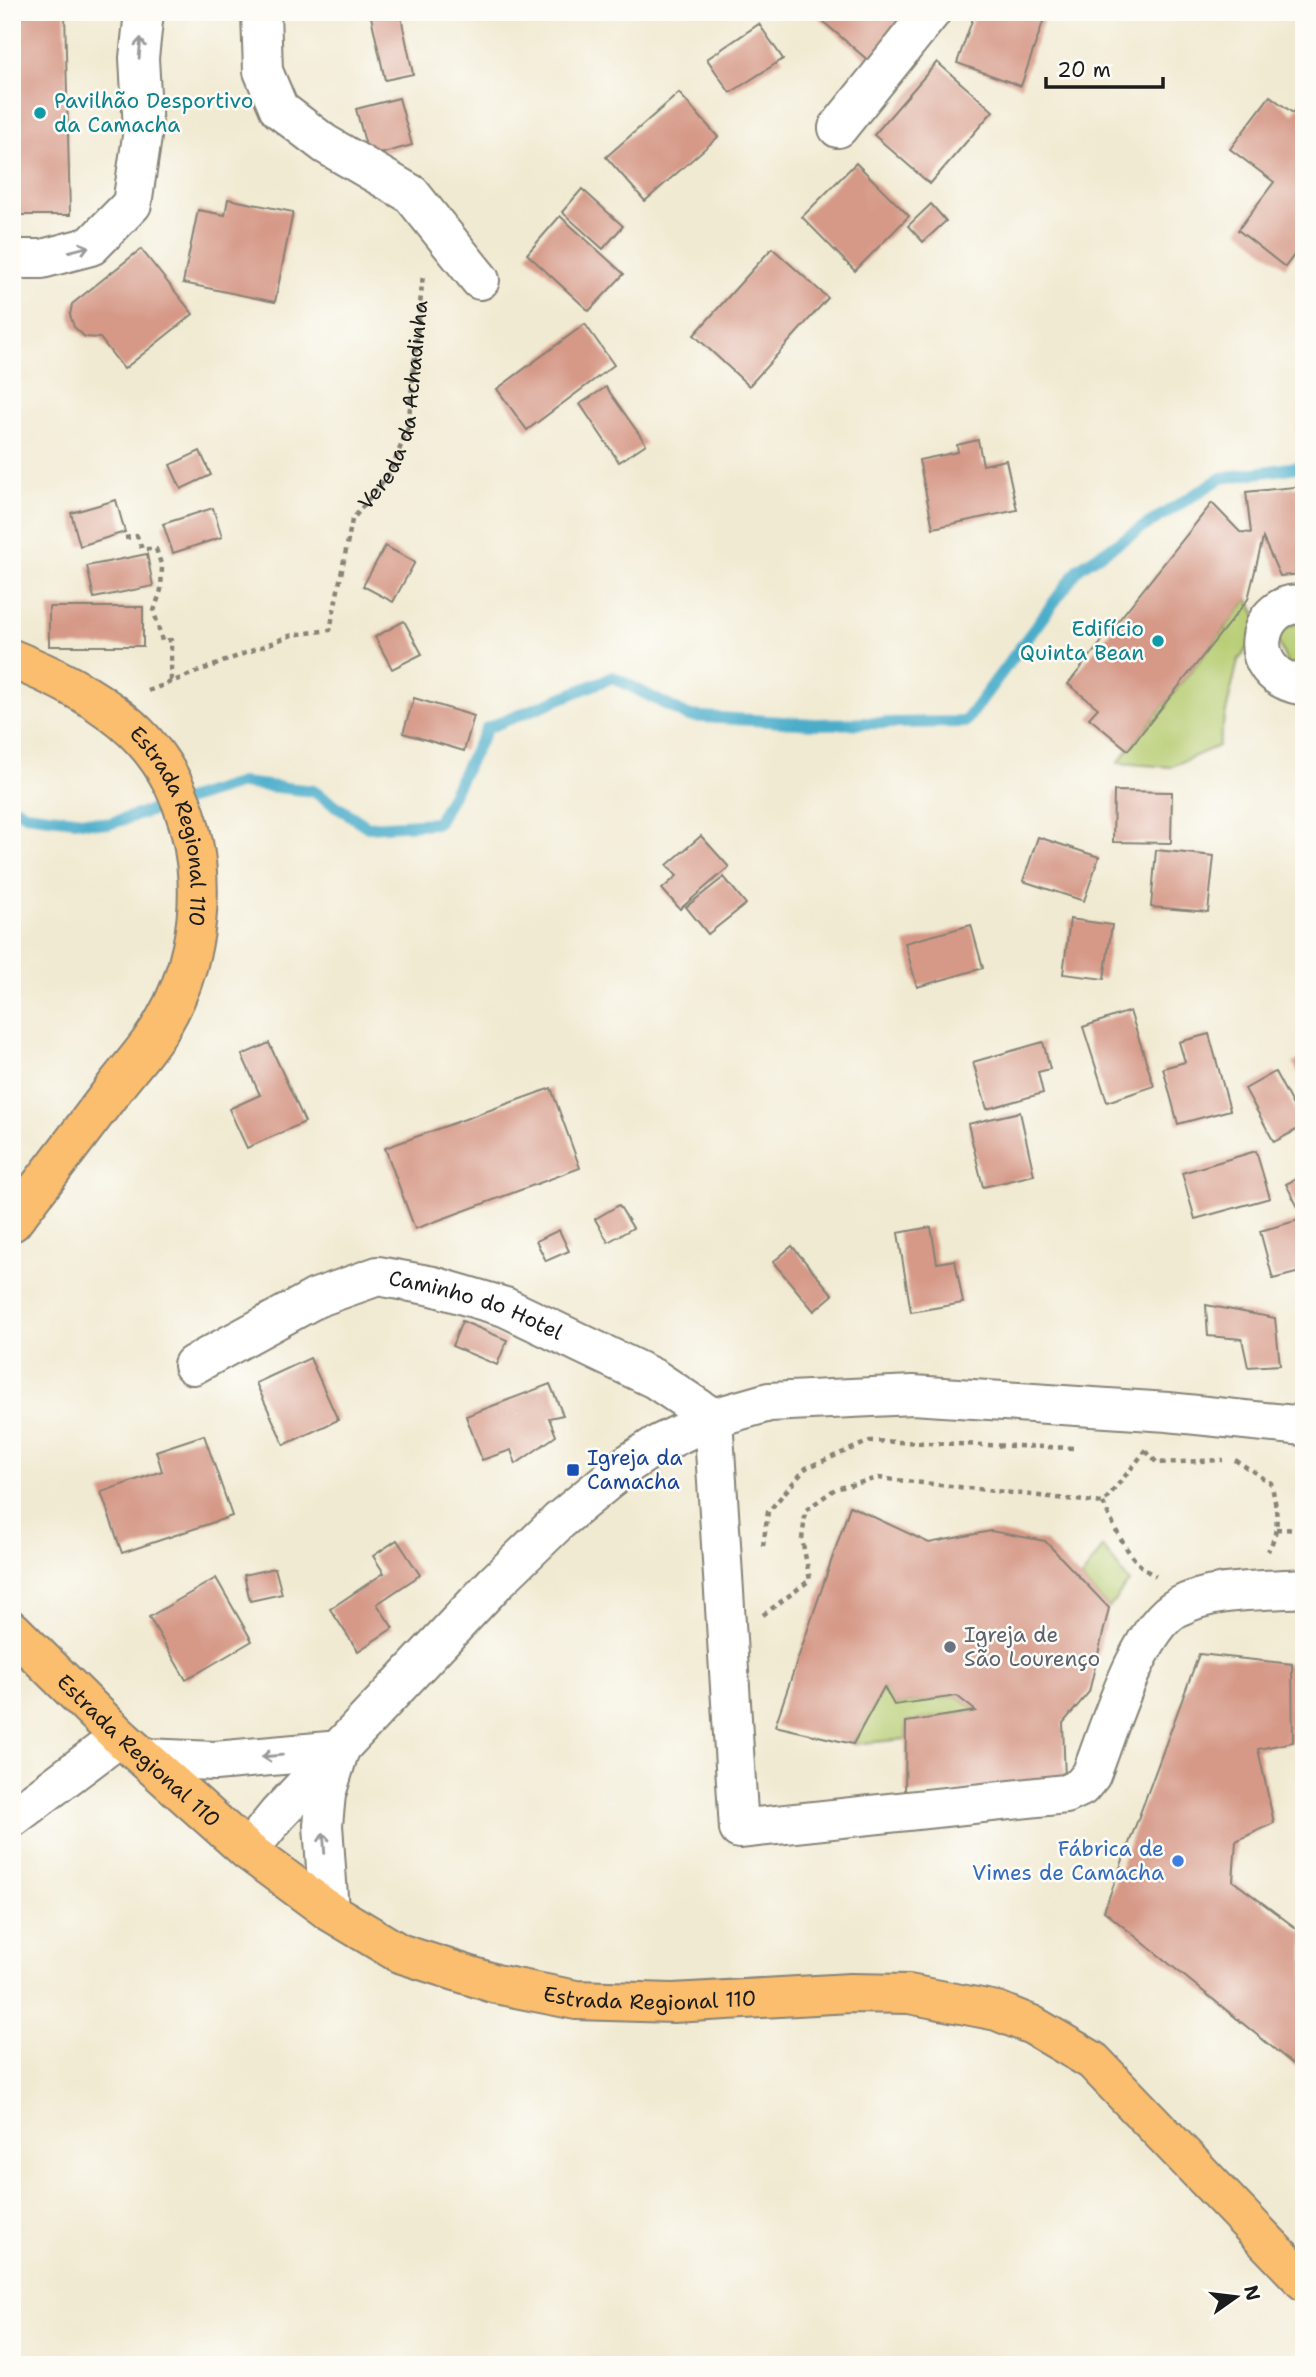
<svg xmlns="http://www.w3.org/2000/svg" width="1316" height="2377" font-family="'Shantell Sans',sans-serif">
<rect width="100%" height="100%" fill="#fdfcf7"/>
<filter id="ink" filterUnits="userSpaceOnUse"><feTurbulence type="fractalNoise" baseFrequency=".0143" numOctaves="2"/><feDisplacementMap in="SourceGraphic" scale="14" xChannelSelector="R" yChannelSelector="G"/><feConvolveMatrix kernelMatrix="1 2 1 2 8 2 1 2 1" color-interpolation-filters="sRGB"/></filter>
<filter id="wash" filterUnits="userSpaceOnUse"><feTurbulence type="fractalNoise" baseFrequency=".00686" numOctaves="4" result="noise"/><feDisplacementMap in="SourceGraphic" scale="28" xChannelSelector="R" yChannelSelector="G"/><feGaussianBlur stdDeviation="1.57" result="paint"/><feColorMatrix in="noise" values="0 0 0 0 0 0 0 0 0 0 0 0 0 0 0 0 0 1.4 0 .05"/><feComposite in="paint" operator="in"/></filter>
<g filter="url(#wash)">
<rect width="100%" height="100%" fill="#f1ead2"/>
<g fill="#b6cc71" stroke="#697446" stroke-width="2">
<polygon points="1248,599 1262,627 1238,661 1218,746 1170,767 1118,763"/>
<polygon points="1304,621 1304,673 1291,672 1276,637 1281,629"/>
<polygon points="1103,1547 1129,1582 1109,1608 1081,1579"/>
<polygon points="884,1687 895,1705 957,1696 976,1711 906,1722 906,1739 853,1744"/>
</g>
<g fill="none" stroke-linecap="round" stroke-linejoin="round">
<polyline stroke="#4badca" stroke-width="12" points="12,806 25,814 108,824 241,783 313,791 368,827 437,823 487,728 613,677 688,716 814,724 965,722 1080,567 1221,478 1304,466"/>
</g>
<g id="blocks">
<g fill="#d69987">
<polygon points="12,12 65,12 70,215 12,215"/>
<polygon points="370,12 400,12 413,74 385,80"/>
<polygon points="812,12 911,12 870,62"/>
<polygon points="975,12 1035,12 1045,16 1021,86 957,63"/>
<polygon points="759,24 783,59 730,93 707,59"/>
<polygon points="937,62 993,111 930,184 874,135"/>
<polygon points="679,93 718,137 645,201 606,157"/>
<polygon points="1270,96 1293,113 1299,105 1304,108 1304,242 1285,267 1238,230 1274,182 1230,149"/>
<polygon points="399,98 412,145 369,157 356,109"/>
<polygon points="856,163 909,216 855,271 802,217"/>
<polygon points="582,189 623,226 603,249 562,212"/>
<polygon points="228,199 293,212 275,302 183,283 198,210 225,215"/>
<polygon points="931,204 946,221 923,242 908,226"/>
<polygon points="560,216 624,274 589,311 527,254"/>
<polygon points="772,248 828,298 749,386 694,335"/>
<polygon points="141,249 193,314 124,369 100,338 85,337 74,327 70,315 72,304"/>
<polygon points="585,324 614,365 527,430 497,389"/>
<polygon points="606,387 646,444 619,462 580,404"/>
<polygon points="978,440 983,465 1006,460 1017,510 933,528 919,460 958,452 957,445"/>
<polygon points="200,451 211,475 181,489 170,465"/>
<polygon points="1304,486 1304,574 1280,576 1263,538 1248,599 1128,750 1089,718 1098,708 1068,684 1212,503 1240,532 1251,533 1246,492"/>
<polygon points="116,500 125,532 80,546 71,513"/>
<polygon points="213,508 222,537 173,553 163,524"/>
<polygon points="385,546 415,562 393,602 363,586"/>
<polygon points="147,554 153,586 94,598 87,566"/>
<rect x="49" y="607" width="94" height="39"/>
<polygon points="404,621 422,654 392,669 375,637"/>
<polygon points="414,698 474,716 464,751 403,733"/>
<polygon points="1114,791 1172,792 1171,843 1113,842"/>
<polygon points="701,836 729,867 680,909 662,889 677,876 667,865"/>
<polygon points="1038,837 1099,857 1084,901 1023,881"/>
<polygon points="1156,850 1214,856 1208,912 1151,907"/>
<polygon points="724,877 746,904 708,934 686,907"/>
<polygon points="1070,919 1112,925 1104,979 1063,974"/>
<polygon points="971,925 983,968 917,987 905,943"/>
<polygon points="1130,1011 1154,1086 1107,1102 1083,1027"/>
<polygon points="1209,1034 1230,1110 1178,1124 1163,1068 1185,1062 1179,1042"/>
<polygon points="1043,1042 1050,1069 1038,1072 1043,1093 987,1109 973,1062"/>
<polygon points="269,1043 305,1122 247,1148 229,1109 260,1095 242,1055"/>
<polygon points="1304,1057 1304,1084 1293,1063"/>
<polygon points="1275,1072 1304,1126 1274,1142 1245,1089"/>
<polygon points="551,1088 580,1168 415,1229 385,1148"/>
<polygon points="1020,1112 1034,1175 983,1187 968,1124"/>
<polygon points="1256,1151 1270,1198 1195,1219 1182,1173"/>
<polygon points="1304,1175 1304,1219 1286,1184"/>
<polygon points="619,1205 633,1228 608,1242 595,1219"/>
<polygon points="1299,1220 1304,1236 1304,1271 1273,1279 1260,1231"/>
<polygon points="931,1227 937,1263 955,1260 963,1303 911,1312 898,1233"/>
<polygon points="559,1230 569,1251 546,1261 536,1241"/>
<polygon points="792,1246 833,1295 814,1311 773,1262"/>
<polygon points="1206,1305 1275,1318 1280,1365 1248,1367 1242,1339 1208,1336"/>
<polygon points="462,1321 507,1340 497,1365 452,1346"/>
<polygon points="310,1358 338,1420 284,1445 256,1383"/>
<polygon points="550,1384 563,1415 549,1418 556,1436 516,1464 511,1450 482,1460 466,1416"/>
<polygon points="204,1435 232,1516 122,1553 101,1492 162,1471 156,1451"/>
<polygon points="850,1506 929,1543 991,1531 1045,1541 1109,1608 1089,1692 1063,1723 1065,1780 905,1794 906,1722 976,1711 957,1696 894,1705 884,1687 853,1744 775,1726"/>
<polygon points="397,1540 420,1575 377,1604 393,1628 358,1651 330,1609 384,1573 373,1556"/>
<polygon points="275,1568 282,1594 250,1601 244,1575"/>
<polygon points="216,1578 252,1641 186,1680 149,1617"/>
<polygon points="1199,1654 1292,1664 1293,1742 1258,1749 1274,1823 1236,1841 1233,1881 1304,1934 1304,2073 1104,1911"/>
</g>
</g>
</g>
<g filter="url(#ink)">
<use href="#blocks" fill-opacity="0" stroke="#868377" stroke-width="2"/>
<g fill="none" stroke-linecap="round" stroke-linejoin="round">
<defs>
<g id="minor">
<polyline points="261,12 263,71 279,109 325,144 411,194 480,280"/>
<polyline points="838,128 931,12"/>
<polyline points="12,259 42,259 91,246 132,204 143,130 139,58 144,12"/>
<path d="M1304 605C1258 597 1237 675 1304 686"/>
<path id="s2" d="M193 1365 316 1298 378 1276 433 1286 505 1307 655 1379 713 1418"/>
<path d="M713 1418 739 1829 1066 1794 1081 1787 1091 1775C1108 1732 1138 1628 1178 1607 1213 1588 1264 1591 1304 1588"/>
<polyline points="145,1758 215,1761 340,1750"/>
<polyline points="12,1818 120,1737"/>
<polyline points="248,1851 278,1814 495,1583 559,1521 628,1464 655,1446 713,1418 769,1402 913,1395 1168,1412 1304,1426"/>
<polyline points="329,1911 323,1825 326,1794 338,1755"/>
</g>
<g id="major">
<path id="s3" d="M12 659C52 675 89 693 123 721 210 792 218 930 163 1023 150 1046 131 1066 115 1087 81 1132 47 1177 12 1222"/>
<path id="s4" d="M12 1630 120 1737 248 1851 329 1911 399 1953 496 1984 576 2000 673 2003 850 1993 909 1994 997 2011 1032 2025 1093 2061 1304 2281"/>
</g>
</defs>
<use href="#minor" stroke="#868377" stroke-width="42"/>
<use href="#major" stroke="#868377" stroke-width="42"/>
<g stroke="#868377" stroke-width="4.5" stroke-dasharray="5 5" stroke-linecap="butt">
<polyline points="125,538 137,536 142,549 156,549 162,567 161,590 154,611 162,641 171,640 171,682"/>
<path id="s1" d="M148 691 292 635 330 630 352 520 390 473 408 428 423 274"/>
<polyline points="1146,1451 1157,1463 1223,1460"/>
<path d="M1235 1460 1271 1483C1277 1507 1281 1529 1268 1551"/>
<path d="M1103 1503C1115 1528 1130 1565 1156 1576"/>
<polyline points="1276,1529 1304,1530"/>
<polyline points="763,1546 768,1512 806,1468 870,1441 1074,1448"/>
<polyline points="763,1615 810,1580 802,1539 806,1510 835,1489 878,1478 1103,1503 1147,1449"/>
</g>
<use href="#minor" stroke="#fff" stroke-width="38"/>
<use href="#major" stroke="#fbbd6e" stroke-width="38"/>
</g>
<defs><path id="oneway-shaft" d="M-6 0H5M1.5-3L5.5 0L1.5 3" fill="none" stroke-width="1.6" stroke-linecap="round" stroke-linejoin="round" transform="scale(1.75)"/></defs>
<g stroke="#999">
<use href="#oneway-shaft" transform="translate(140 48) rotate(-85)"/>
<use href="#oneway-shaft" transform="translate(79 249) rotate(-15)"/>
<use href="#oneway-shaft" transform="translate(272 1756) rotate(175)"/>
<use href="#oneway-shaft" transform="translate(324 1843) rotate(-94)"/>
</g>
</g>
<g fill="#0f9aa8" stroke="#fdfcf7" stroke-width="2.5">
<circle cx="40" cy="113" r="7"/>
<circle cx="1158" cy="641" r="7"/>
</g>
<rect fill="#1a4fb4" stroke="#fdfcf7" stroke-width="2.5" x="566" y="1463" width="14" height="14" rx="3.5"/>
<circle fill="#6b7280" stroke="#fdfcf7" stroke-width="2.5" cx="950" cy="1647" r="7"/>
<circle fill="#3f7fe0" stroke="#fdfcf7" stroke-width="2.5" cx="1178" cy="1861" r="7"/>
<g text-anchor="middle" stroke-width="5" stroke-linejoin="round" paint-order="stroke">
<g font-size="21" fill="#0d838f" stroke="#fdfcf7" text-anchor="start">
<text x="54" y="108">Pavilhão Desportivo<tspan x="54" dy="24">da Camacha</tspan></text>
<text x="1144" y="636" text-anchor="end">Edifício<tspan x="1144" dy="24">Quinta Bean</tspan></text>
</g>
<g font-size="21" fill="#1c1c1c" stroke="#fdfcf7">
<text dy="7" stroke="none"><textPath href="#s1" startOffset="432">Vereda da Achadinha</textPath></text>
<text dy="7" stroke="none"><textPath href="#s3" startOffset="248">Estrada Regional 110</textPath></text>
<text dy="7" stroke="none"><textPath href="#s2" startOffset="308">Caminho do Hotel</textPath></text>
<text dy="7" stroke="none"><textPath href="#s4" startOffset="175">Estrada Regional 110</textPath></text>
<text dy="7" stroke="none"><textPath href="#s4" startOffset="763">Estrada Regional 110</textPath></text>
</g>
<g font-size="21" fill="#164399" stroke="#fdfcf7" text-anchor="start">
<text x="587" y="1465">Igreja da<tspan x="587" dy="24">Camacha</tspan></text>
</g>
<g font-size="21" fill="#5b616d" stroke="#fdfcf7" text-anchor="start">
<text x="964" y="1642">Igreja de<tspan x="964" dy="24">São Lourenço</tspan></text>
</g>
<g font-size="21" fill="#366cbe" stroke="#fdfcf7" text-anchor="end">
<text x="1164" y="1856">Fábrica de<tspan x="1164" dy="24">Vimes de Camacha</tspan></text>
</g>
</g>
<rect width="1316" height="2377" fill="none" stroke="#fdfcf7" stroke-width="42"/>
<g transform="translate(1236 2297) rotate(76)" stroke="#fdfcf7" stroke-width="5" paint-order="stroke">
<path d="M0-5L12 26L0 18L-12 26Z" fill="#1c1c1c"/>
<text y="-10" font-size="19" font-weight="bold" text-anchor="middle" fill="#1c1c1c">N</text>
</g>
<path d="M1046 77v10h117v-10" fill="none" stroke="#1c1c1c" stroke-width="3.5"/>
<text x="1057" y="77" font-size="21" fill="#1c1c1c" stroke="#fdfcf7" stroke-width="5" paint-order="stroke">20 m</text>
</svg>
